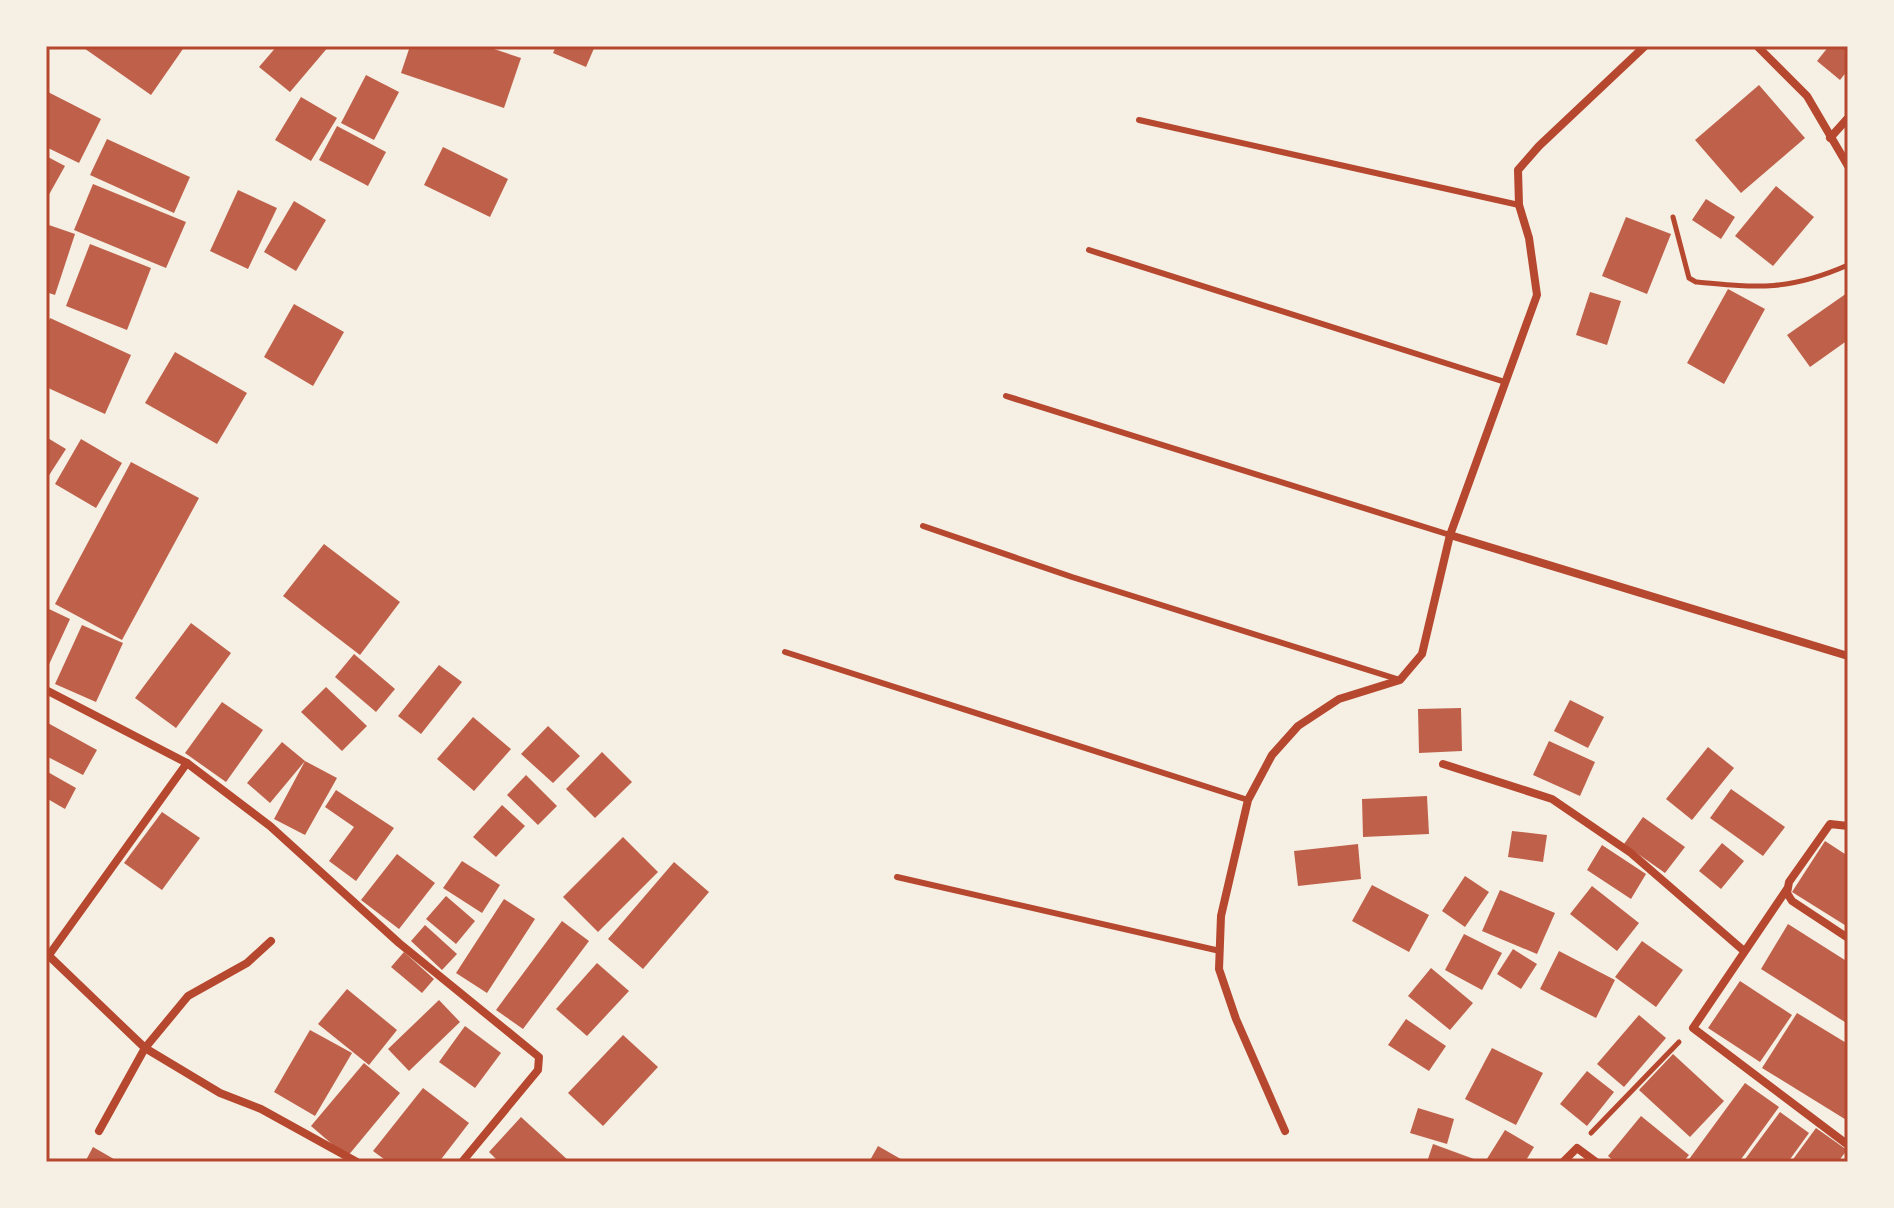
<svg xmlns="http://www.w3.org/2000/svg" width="1894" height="1208" font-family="'PT Serif',serif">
<rect width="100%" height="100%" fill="#f6efe4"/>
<g fill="#bf614a">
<polygon points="81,46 185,46 151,95"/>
<polygon points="277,46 329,46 290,92 259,67"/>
<polygon points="410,46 485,46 521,58 504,108 401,73"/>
<polygon points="556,46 595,46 586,67 553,53"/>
<polygon points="1829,46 1848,46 1848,70 1840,80 1817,61"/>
<polygon points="366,75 399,92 374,140 341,123"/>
<polygon points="1759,85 1805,138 1741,193 1695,140"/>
<polygon points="46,91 101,119 79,163 46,147"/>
<polygon points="301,97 337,118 311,161 275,140"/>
<polygon points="337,126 386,152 368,186 319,160"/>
<polygon points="107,139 190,177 174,213 90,175"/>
<polygon points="443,147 508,179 490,217 424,185"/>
<polygon points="46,156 65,166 46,200"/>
<polygon points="93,184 186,222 166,268 74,230"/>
<polygon points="1776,186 1814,217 1773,266 1735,236"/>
<polygon points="238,190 277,208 248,269 210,251"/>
<polygon points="1706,199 1735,217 1721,239 1692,220"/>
<polygon points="294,201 326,220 296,271 264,252"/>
<polygon points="1626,217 1671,234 1647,294 1602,276"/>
<polygon points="46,224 75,234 55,295 46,292"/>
<polygon points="90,244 151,268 127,330 66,306"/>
<polygon points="1728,289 1765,309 1724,384 1687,363"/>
<polygon points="1590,292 1621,301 1607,345 1576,335"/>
<polygon points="1847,293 1848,340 1810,367 1787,335"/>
<polygon points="294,304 344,332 313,386 264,357"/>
<polygon points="50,318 131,355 105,414 46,387 46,327"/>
<polygon points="175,352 247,393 217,444 145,403"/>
<polygon points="46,437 66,449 46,480"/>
<polygon points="81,439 122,463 96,508 55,484"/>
<polygon points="131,462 199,498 122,640 55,604"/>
<polygon points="324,544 400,602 360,655 283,596"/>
<polygon points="49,609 70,619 46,671 46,615"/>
<polygon points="191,623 231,653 176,728 135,698"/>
<polygon points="82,625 123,643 96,702 55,684"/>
<polygon points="354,654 395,689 376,712 335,677"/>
<polygon points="439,665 462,682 421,734 398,716"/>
<polygon points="326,687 367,726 342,751 301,712"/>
<polygon points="1570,700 1604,717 1588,748 1554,731"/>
<polygon points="222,702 263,730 226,782 185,753"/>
<polygon points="1461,708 1462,751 1419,753 1418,709"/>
<polygon points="473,717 511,749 474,791 437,759"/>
<polygon points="46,722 97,750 83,775 46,756"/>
<polygon points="548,726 580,756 553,783 521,754"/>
<polygon points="1549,741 1595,762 1580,796 1533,775"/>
<polygon points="282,742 305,761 337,778 305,835 274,819 305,761 270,803 247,783"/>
<polygon points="1708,747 1734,768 1692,820 1666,799"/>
<polygon points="602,752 632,782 595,818 566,789"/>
<polygon points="46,771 76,788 65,809 46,798"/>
<polygon points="526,775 557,806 538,825 507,795"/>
<polygon points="1731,789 1785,827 1763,856 1710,818"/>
<polygon points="336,790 394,828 356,881 329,861 354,827 325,807"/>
<polygon points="1427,796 1429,834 1363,837 1362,799"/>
<polygon points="502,805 525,826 496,857 473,837"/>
<polygon points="162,812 200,838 162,890 124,863"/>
<polygon points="1643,817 1685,847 1665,873 1624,844"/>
<polygon points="1512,831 1547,835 1543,862 1508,857"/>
<polygon points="623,837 658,872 598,932 563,897"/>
<polygon points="1825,841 1848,856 1848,927 1792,892"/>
<polygon points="1722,843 1744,861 1721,889 1699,871"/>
<polygon points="1358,844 1361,879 1298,886 1294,851"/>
<polygon points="1602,845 1646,874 1631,899 1587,870"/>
<polygon points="397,854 435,883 399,929 361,900"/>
<polygon points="462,861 500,885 482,913 443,888"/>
<polygon points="674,862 709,892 643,969 608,939"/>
<polygon points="1465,876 1489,892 1465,927 1442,911"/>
<polygon points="1372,885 1429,915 1409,952 1352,921"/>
<polygon points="1592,886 1639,923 1617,951 1570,914"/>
<polygon points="1500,890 1555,913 1537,954 1482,931"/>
<polygon points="446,896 475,921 456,944 426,919"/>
<polygon points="504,899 535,919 487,993 456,973"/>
<polygon points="562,921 589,941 523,1029 496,1010"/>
<polygon points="1788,924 1848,962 1848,1024 1761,969"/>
<polygon points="425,925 457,954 442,970 411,941"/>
<polygon points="1464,934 1502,953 1482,990 1445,970"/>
<polygon points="1642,941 1683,970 1656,1007 1615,977"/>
<polygon points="1513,949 1537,964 1521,989 1497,974"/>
<polygon points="1559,951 1615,980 1596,1018 1540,989"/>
<polygon points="404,952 434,979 422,993 391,967"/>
<polygon points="597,963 629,991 587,1036 556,1009"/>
<polygon points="1431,968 1473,1003 1450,1030 1408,996"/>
<polygon points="1740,981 1792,1015 1760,1062 1708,1028"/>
<polygon points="347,989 397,1030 369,1065 318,1024"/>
<polygon points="439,1000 460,1022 409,1071 388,1049"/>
<polygon points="1797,1013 1848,1044 1848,1121 1762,1068"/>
<polygon points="1639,1015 1666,1038 1624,1087 1597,1064"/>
<polygon points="1406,1019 1446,1046 1429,1071 1388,1045"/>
<polygon points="465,1026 501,1053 475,1088 439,1062"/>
<polygon points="310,1030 352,1053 315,1116 274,1092"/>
<polygon points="623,1035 658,1067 603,1126 568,1093"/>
<polygon points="1492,1048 1543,1073 1516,1125 1465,1099"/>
<polygon points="1673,1054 1724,1101 1690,1137 1639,1090"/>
<polygon points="364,1063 400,1093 347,1157 311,1126"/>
<polygon points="1587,1071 1614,1092 1587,1126 1560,1104"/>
<polygon points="1745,1083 1779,1107 1739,1162 1687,1162"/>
<polygon points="423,1088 469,1123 439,1162 388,1162 373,1151"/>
<polygon points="1418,1108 1454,1119 1447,1144 1410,1133"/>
<polygon points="1780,1112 1809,1133 1788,1162 1743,1162"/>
<polygon points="1641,1116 1689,1155 1683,1162 1615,1162 1608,1156"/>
<polygon points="521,1117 570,1162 499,1162 489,1152"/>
<polygon points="1816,1128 1847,1150 1838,1162 1791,1162"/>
<polygon points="1505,1130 1534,1147 1525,1162 1485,1162"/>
<polygon points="1433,1144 1474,1159 1473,1162 1427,1162"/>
<polygon points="878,1146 906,1162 869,1162"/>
<polygon points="93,1147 119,1162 85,1162"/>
</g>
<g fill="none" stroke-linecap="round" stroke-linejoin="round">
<g stroke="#b5482f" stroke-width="5">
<path d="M1673 217 1689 278 1696 282C1759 288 1789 291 1848 265"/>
<polyline points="1591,1133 1679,1042"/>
</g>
<g stroke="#b5482f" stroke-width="6">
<polyline points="1139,120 1519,205"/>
<polyline points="1089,250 1505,382"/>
<polyline points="1006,396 1450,535"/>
<polyline points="923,526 1072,577 1400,680"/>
<polyline points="785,652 1248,800"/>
<polyline points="897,877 1220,951"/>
</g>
<g stroke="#b5482f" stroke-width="8">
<polyline points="1757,46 1807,96 1848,166"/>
<polyline points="1830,138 1848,118"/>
<polyline points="1450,535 1848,656"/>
<polyline points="46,690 187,763 49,955"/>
<polyline points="187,763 270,826 399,943 539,1057 538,1070 462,1162"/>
<polyline points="1443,764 1552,799 1631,853 1744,951"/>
<polyline points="1848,826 1830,824 1789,882 1787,893 1792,901 1848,938"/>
<polyline points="1787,889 1693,1028 1848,1145"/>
<polyline points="47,954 145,1048 220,1093 261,1109 357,1162"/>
<polyline points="99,1131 145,1048 188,996 247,963 271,941"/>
<polyline points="1285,1131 1236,1019 1219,969 1221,916 1248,800 1272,755 1298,726 1339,699 1400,680 1422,654 1450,535 1537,295 1529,238 1519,205 1518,170 1539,146 1645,46"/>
<polyline points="1563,1162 1577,1148 1596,1162"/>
</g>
</g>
<rect width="1894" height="1208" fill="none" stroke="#f6efe4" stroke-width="96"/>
<rect x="48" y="48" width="1798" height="1112" fill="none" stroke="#b5482f" stroke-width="3"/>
</svg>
